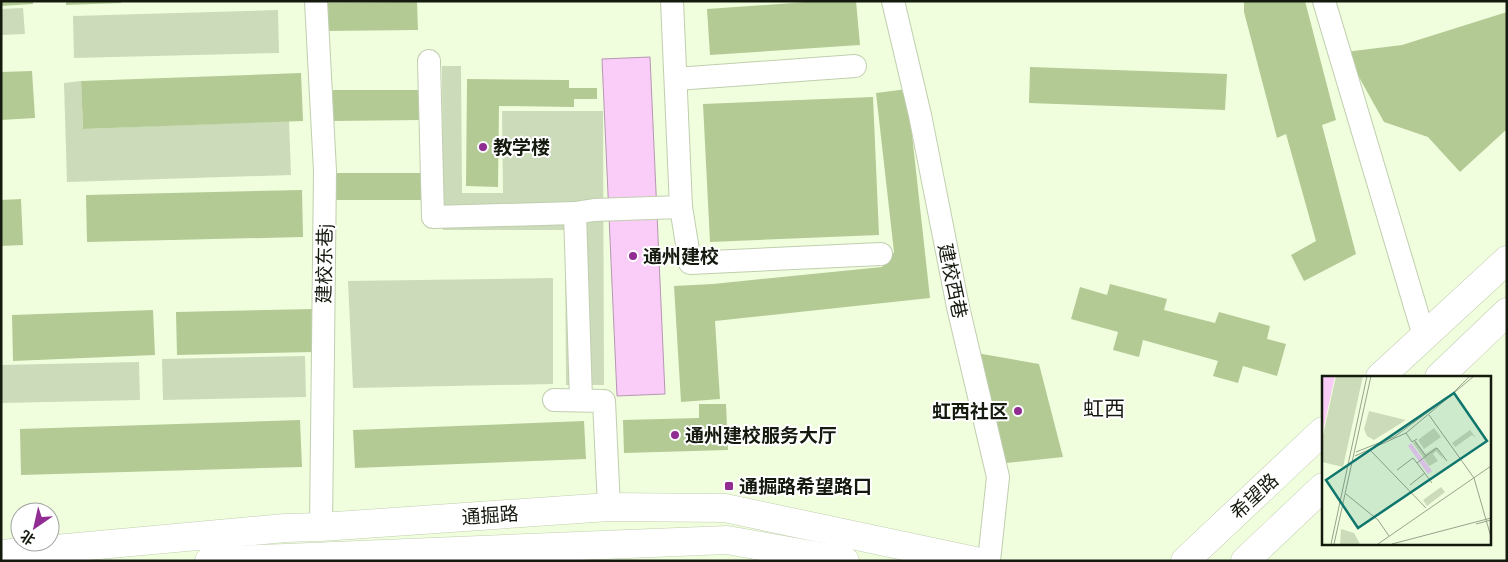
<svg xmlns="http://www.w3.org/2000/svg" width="1508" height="562" font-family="'Sofia Sans Condensed','Noto Sans SC',sans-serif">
<rect width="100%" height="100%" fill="#f0fede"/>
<g fill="#ccdbb9">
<polygon points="23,8 25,34 1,35 1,9"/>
<polygon points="278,10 279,53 74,58 73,16"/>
<polygon points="442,66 461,66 462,193 503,193 502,111 603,111 604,385 566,385 565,230 443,230"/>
<polygon points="81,81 83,129 289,121 291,175 67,182 64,83"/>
<polygon points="553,278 553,384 353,388 348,281"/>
<polygon points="305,356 306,397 163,400 162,359"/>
<polygon points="139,362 140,400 1,403 1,365"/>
</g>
<polygon fill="#faccf8" stroke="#b597b2" points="650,57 665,394 617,396 602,59"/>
<g fill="#b3ca94">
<polygon points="1,1 33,1 33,4 1,6"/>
<polygon points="66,1 121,1 121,3 66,5"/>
<polygon points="821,1 856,1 860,45 710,55 707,9"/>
<polygon points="1244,1 1305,1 1336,120 1322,125 1356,254 1304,281 1291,255 1316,241 1286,134 1277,138 1244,12"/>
<polygon points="417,2 418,30 323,31 322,3"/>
<polygon points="1507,12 1507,129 1460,172 1428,137 1384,122 1345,52 1402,45"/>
<polygon points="1030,67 1227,74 1225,110 1029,103"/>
<polygon points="32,71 35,118 1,120 1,72"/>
<polygon points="301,73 303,121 83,129 81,81"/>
<polygon points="467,79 569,80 569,88 597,88 597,99 574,99 574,107 499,106 498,187 466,186"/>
<polygon points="907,89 930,298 715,321 720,399 681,402 674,286 713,284 882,267 894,252 876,93"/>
<polygon points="333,90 422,90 422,120 333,121"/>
<polygon points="873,97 879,235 710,242 703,104"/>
<polygon points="334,173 426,173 426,200 335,200"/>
<polygon points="302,190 303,237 87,242 86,195"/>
<polygon points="21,199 23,245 1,246 1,200"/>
<polygon points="1110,284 1167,299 1164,310 1215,323 1219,312 1270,326 1267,339 1286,344 1277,376 1243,366 1238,383 1213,376 1218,361 1143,340 1139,357 1113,350 1118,332 1071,319 1080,287 1107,295"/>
<polygon points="313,309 314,352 177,355 176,312"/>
<polygon points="153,310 155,355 13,361 12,315"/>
<polygon points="971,352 1039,364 1063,457 997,464"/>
<polygon points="699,404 726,404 728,450 624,453 623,420 699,418"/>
<polygon points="300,420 302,467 21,475 20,429"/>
<polygon points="584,421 586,459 355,468 353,430"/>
</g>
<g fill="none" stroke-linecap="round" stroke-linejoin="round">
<defs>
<g id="minor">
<polyline points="316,1 325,171 321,527"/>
<polyline points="672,1 681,207"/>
<polyline points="893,1 920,115 958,307 998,477 989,561"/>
<polyline points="1324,1 1424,336"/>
<polyline points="429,61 433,217 575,213"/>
<polyline points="676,79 855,66"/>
<polyline points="554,400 604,401 609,507"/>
<polyline points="581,400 575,213 594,210 681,207 690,263 881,254"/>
</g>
<g id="major">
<polyline points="1380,377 1507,260"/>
<polyline points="1439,377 1507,312"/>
<polyline points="1,554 285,528 321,527 609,507 725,508 975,561"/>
<polyline points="209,561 727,540 845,561"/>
<polyline points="1185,561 1323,431"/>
<polyline points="1245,561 1323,487"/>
</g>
</defs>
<use href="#minor" stroke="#c0ceaf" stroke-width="24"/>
<use href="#major" stroke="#c0ceaf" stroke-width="29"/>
<use href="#minor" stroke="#fff" stroke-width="22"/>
<use href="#major" stroke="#fff" stroke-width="28"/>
</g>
<g fill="#912c92" stroke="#fff" stroke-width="2">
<circle cx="483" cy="147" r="5"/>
<circle cx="633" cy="256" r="5"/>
<circle cx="1018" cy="411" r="5"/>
<circle cx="675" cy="435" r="5"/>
<rect x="724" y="481" width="10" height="10" rx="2.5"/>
</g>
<g text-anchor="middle" stroke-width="4" stroke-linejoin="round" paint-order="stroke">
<g font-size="19" font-weight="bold" fill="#151a0f" stroke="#fff" text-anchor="start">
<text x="493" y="154">教学楼</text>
<text x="643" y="263">通州建校</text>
<text x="1008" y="418" text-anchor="end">虹西社区</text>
<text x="685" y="442">通州建校服务大厅</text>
<text x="739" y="493">通掘路希望路口</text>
</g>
<g font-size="19" fill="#151a0f" stroke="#fff">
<text transform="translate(324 264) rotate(-89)" y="7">建校东巷j</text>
<text transform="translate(953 281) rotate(78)" y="7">建校西巷</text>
<text transform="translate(1254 496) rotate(-43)" y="7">希望路</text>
<text transform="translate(490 515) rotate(-4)" y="7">通掘路</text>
</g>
<g font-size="21" fill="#151a0f" stroke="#fff">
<text x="1104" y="416">虹西</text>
</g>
</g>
<g transform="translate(1322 376)">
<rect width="169" height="169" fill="#f0fede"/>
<path d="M14 0H41L21 91 0 86V64ZM47 35 84 44 52 64 45 60 42 53ZM112 52 119 61 102 73 96 64ZM148 54 154 62 150 59 133 71 130 67ZM94 65 103 78 114 71 123 85 114 75 111 78 116 85 107 90 91 67ZM119 111 123 116 105 130 101 124ZM19 153 32 157 38 168H18Z" fill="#ccdbb9"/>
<path d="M0 0H13L0 59ZM89 67 110 95 106 98 86 70Z" fill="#faccf8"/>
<path fill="none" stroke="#98a38b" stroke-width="1" d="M130 18 148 0M107 39 152 102 169 161M84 57 90 66 95 63M48 74 104 132M34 76 72 61 118 27M33 80 84 57 152 0M104 80 115 72 125 85M95 87 110 107M75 94 91 82 95 87 104 80 92 64M88 109 103 97M24 118 56 144 67 160M154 148 169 144M9 168 45 0M12 168 49 0M56 168 169 90M70 168 169 142"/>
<path fill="#0f766e" fill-opacity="0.15" stroke="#0f766e" stroke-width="2.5" d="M132 17 165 65 36 152 4 104Z"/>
<rect width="169" height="169" fill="none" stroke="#151a0f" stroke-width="2.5"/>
</g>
<rect width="1508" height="562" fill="none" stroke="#151a0f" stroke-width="5"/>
<g transform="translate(35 527) rotate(214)"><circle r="24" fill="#ffffff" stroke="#a1a39f"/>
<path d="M0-4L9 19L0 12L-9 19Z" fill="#912c92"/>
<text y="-8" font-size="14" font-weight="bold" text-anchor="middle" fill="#151a0f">北</text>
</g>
</svg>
